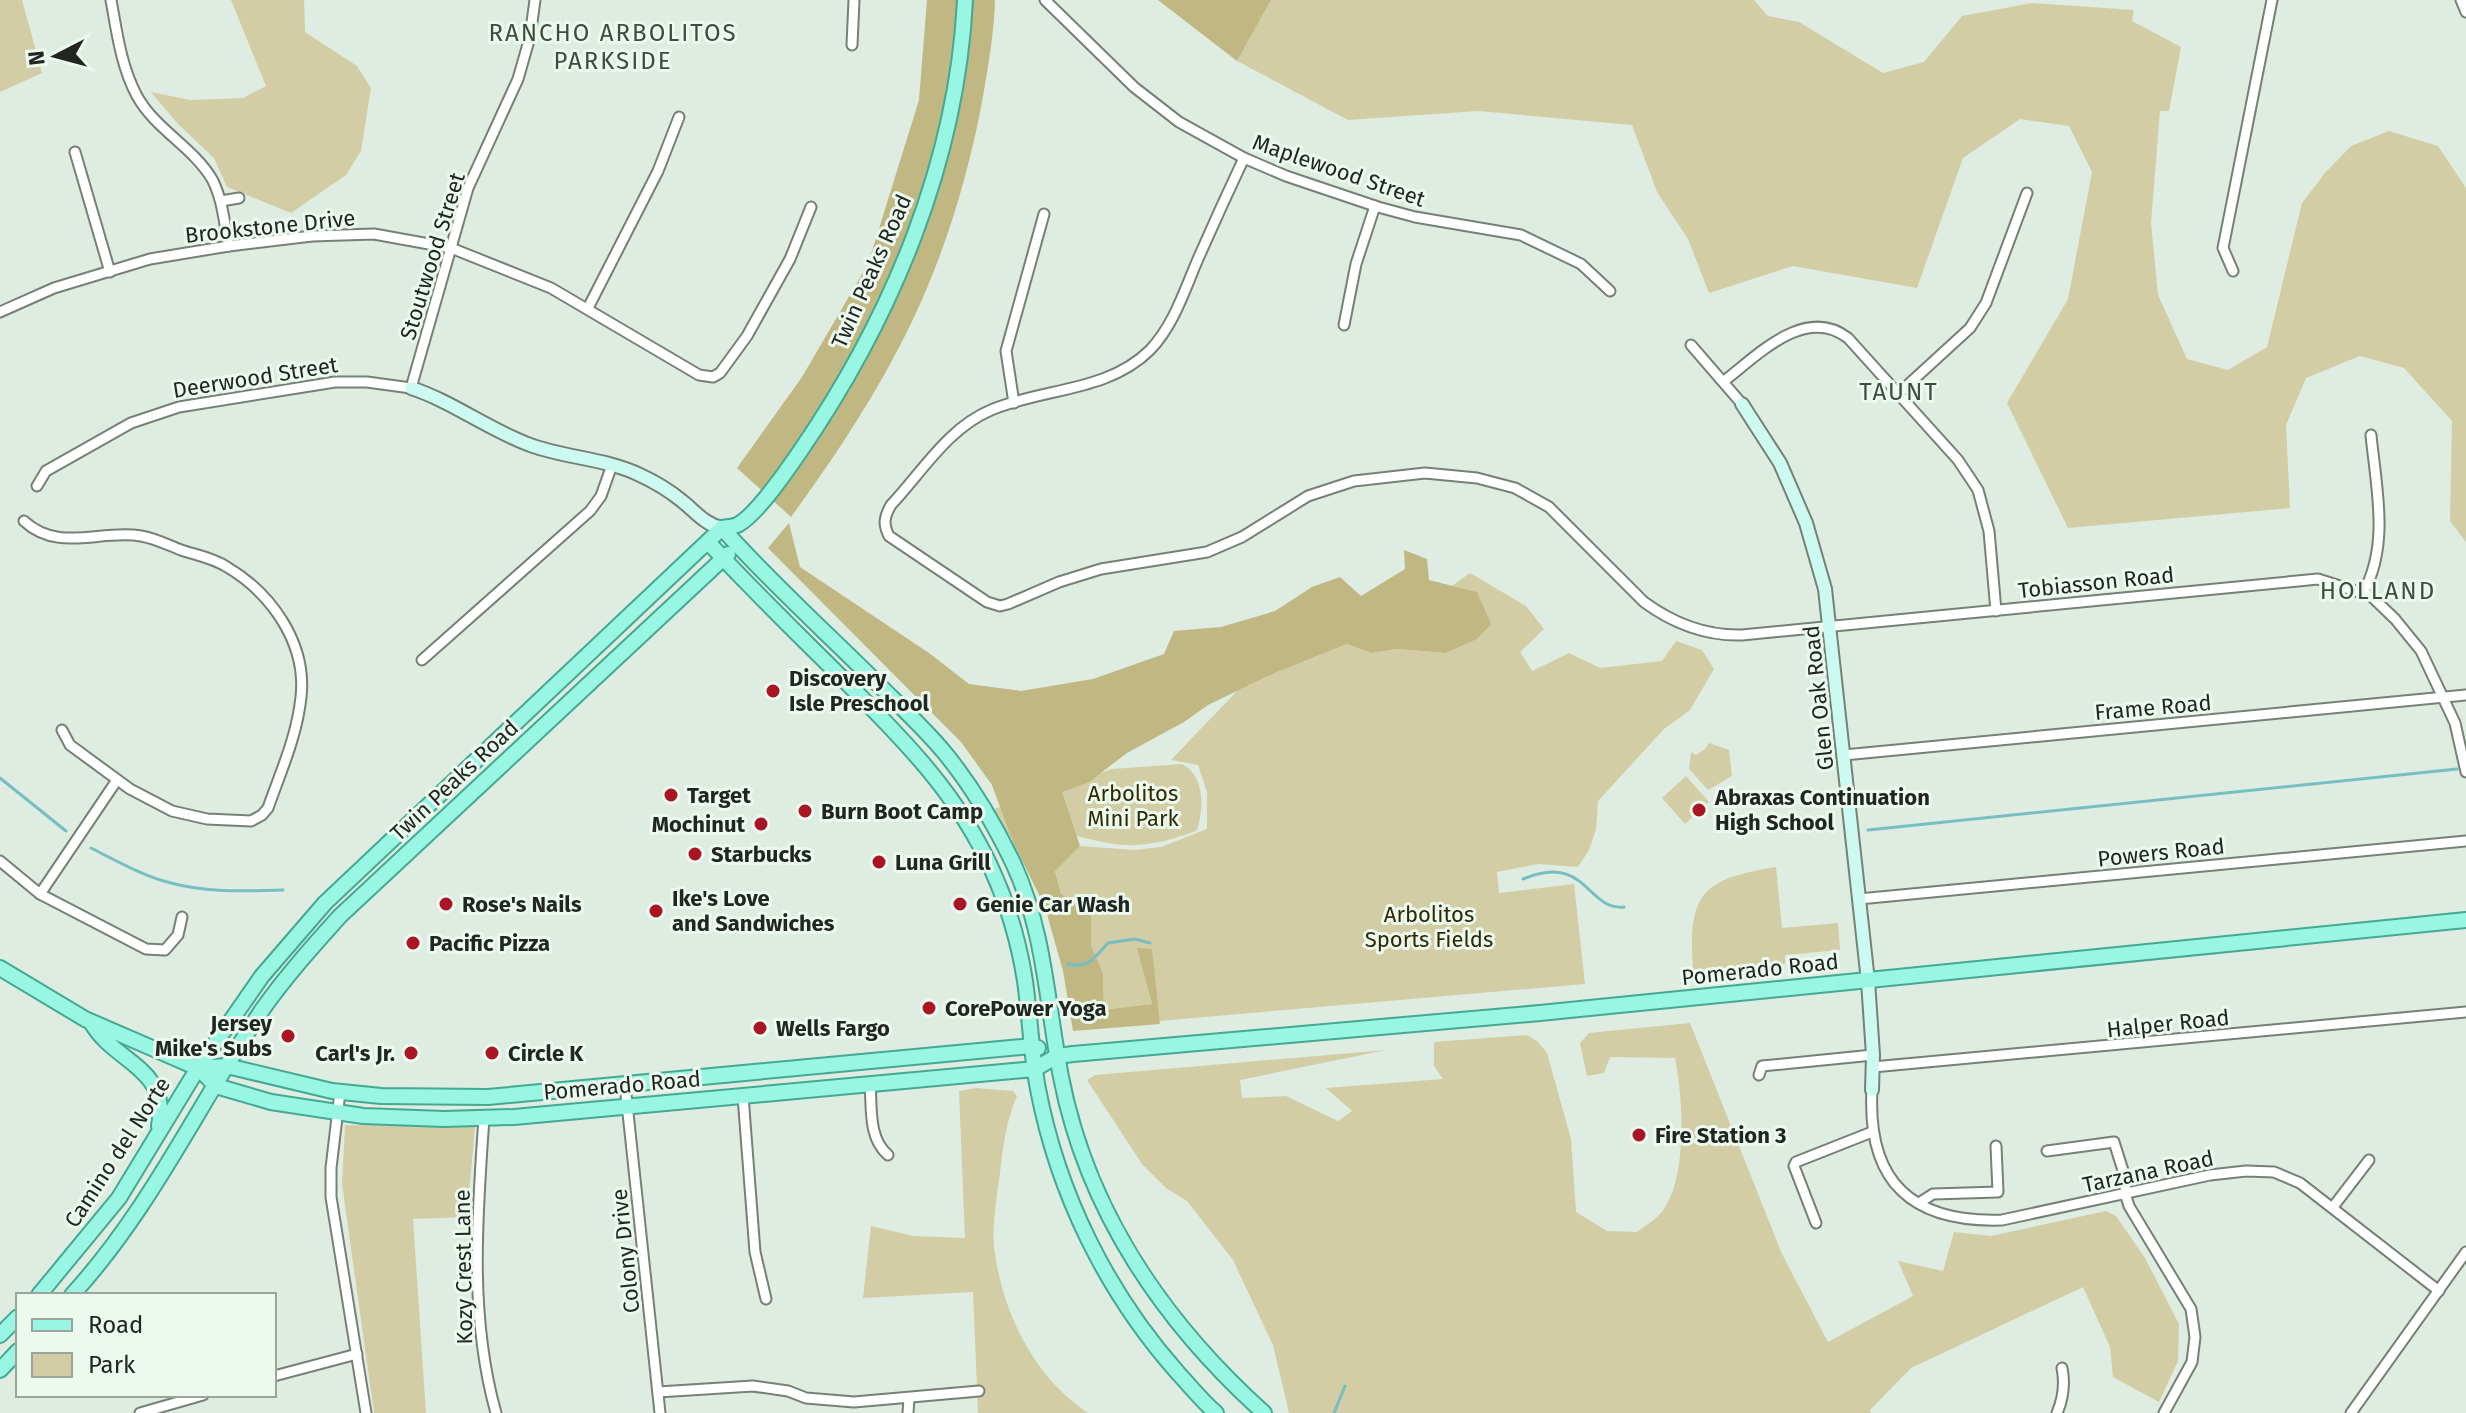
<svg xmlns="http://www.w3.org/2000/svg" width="2466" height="1413" font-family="'Fira Sans',sans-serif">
<rect width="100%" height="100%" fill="#dfece1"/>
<g fill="#d3cda5">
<polygon points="0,0 22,0 42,73 0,92"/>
<polygon points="231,0 304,0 305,32 357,66 371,88 361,151 346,175 291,213 227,187 214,158 178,124 151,92 190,100 243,98 266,86"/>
<polygon points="1271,0 1754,0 1768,16 1799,22 1883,73 1924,62 1962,16 2032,3 2134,10 2132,21 2181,47 2169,111 2160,111 2151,223 2158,295 2187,359 2228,370 2267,347 2302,203 2325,173 2351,146 2389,131 2438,146 2466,188 2466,542 2450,521 2452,421 2404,368 2360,356 2306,378 2286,425 2290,508 2068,528 2007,403 2068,299 2092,172 2069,126 2020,119 1963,158 1917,288 1793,266 1709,293 1688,239 1657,192 1632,125 1478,111 1348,120 1237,61"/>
<polygon points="1470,573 1526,606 1544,629 1520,652 1532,671 1569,653 1600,668 1662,661 1676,641 1702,650 1714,669 1690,710 1664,729 1598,801 1596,829 1589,850 1578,867 1538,864 1497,872 1499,893 1574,884 1585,984 1159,1021 1138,948 1152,1004 1104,1011 1103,973 1091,945 1091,913 1061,894 1055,870 1080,846 1134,850 1161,847 1207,829 1207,792 1198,765 1171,760 1237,691 1270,675 1347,644 1371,653 1398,649 1445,653 1477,592 1452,586"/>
<polygon points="1709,743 1729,750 1732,776 1708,790 1689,769 1691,752 1696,755 1706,748"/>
<path d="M1182 764C1205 776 1204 808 1197 830 1179 838 1156 844 1136 845 1107 847 1081 834 1054 833 1038 832 1024 835 1009 838L994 809 1112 769Z"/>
<polygon points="1686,776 1709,802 1685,824 1662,798"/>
<path d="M1776 867 1782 928 1838 923 1840 950 1785 955V964L1693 970C1688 894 1701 879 1776 867Z"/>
<path d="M1690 1023 1782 1254 1828 1342 1913 1296 1898 1261 1943 1271 1954 1232 1991 1236 2106 1211 2116 1216 2145 1258 2179 1324 2178 1361 2159 1402 2113 1377 2110 1347 2083 1287 1911 1368 1870 1410 1871 1413H1289L1273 1345 1233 1260 1187 1201 1166 1188 1142 1164 1087 1080 1095 1075 1386 1050 1240 1080 1242 1098 1286 1096 1338 1121 1352 1111 1326 1088 1443 1079 1434 1066V1042L1527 1035 1538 1042 1547 1053 1571 1139 1576 1212 1607 1231 1637 1232C1645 1226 1656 1219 1662 1212 1688 1178 1683 1098 1675 1058L1610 1057 1604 1073 1587 1076 1580 1043 1589 1033Z"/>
<path d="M976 1088 1013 1091 1017 1096C1006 1121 1003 1146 1000 1173 997 1196 992 1224 994 1247 1002 1311 1033 1377 1088 1413H978L973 1292 863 1298 871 1226 913 1236 965 1238 959 1091Z"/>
<polygon points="345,1125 475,1126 467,1217 413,1219 426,1413 374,1413 342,1184"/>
</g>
<g fill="#c1b782">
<path d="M927 0H995C994 34 988 68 982 102 970 165 952 229 927 288 893 369 843 446 791 517L737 468 802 377 868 264 919 100Z"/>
<polygon points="1158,0 1271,0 1237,61"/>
<polygon points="789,523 800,567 929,653 969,684 1021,691 1093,679 1164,654 1174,631 1221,627 1275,611 1312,587 1340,577 1361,596 1405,569 1404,550 1427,559 1429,580 1477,592 1491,624 1477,639 1445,653 1398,649 1371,653 1347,644 1270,675 1208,705 1184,722 1127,753 1089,782 1062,792 1080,846 1055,871 1061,894 1091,913 1091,945 1103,973 1104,1010 1152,1004 1137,948 1152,949 1160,1024 1073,1031 1063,971 1045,907 1013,842 992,785 961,742 768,548"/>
</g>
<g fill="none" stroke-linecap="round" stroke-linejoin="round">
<g stroke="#76bec2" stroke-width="3">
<polyline points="0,778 66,831"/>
<polyline points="1868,830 2457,769"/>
<path d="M91 848C117 861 143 876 171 883 208 893 246 891 283 890"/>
<path d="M1523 879C1586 852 1587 911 1624 907"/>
<path d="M1068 964C1088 970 1096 956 1108 943L1135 939 1150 943"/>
<polyline points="1334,1413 1345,1386"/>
</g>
<defs>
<g id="street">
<path d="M111 0C117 33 121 66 137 96 155 129 193 147 212 179 223 200 224 223 229 246"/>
<polyline points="1045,0 1134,87 1179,122 1244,158 1286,176 1378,207 1415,217 1521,235 1581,264 1610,291"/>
<polyline points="2461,0 2466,12"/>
<polyline points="852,45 854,0"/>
<polyline points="75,152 110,272"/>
<path d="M1244 158C1228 192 1213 225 1198 259 1185 289 1174 325 1150 350 1108 392 1043 388 991 410 948 428 922 472 891 505 884 517 883 524 889 536L987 602 1000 606 1008 604 1059 582 1101 569 1207 552 1242 537 1308 496 1354 481 1425 473 1477 478 1515 488 1549 507 1644 602C1674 624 1705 636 1742 635L2318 579 2371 596 2395 619 2421 651 2455 723 2466 772"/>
<polyline points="221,201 239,198"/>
<polyline points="2233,271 2223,248 2272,0"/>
<polyline points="588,308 658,171 679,117"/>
<polyline points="0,312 54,288 150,259 229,246 312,236 374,234 451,248 551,288 699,375 713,377 720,373 747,336 790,259 811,207"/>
<polyline points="1344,325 1356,264 1375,206"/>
<polyline points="1691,345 1742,404"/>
<path d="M1724 381C1758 355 1805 305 1848 338L1958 460 1978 490 1989 531 1996 611"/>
<polyline points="1899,393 1970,328 1986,303 2027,193"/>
<polyline points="1014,403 1006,351 1044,214"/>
<polyline points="37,486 46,471 131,423 179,407 335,382 367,382 411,388 468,188 518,79 530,37 535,0"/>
<path d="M24 521C58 553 101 529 141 536 154 538 168 545 181 550 196 555 214 558 227 567 271 593 307 643 301 697 297 736 281 771 268 808L262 815 251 821 207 819 172 811 130 789 70 745 62 730"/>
<path d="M2363 593C2390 545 2376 487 2371 435"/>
<polyline points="422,660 590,511 601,496 612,465"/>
<polyline points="1844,755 2466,695"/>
<polyline points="0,861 40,894 146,949 165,950 178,935 182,917"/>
<polyline points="40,894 117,780"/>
<polyline points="1859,899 2466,841"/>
<polyline points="1873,1067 2466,1012"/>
<polyline points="1759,1075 1762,1066 1873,1055"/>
<path d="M870 1083C872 1108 868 1138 888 1155"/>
<polyline points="625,1085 660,1413"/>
<path d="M1872 1090C1867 1182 1912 1223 2002 1220L2210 1175 2246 1171 2274 1172 2300 1183 2439 1291"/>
<polyline points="340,1092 331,1168 331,1197 366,1413"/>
<polyline points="743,1096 755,1252 766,1299"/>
<path d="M484 1118C477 1217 469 1317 496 1413"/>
<polyline points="2047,1151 2114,1142 2126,1180 2125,1193 2129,1206 2191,1309 2195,1337 2192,1362 2164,1413"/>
<polyline points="1919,1203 1933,1194 1998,1192 1996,1146"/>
<polyline points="2333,1207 2369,1160"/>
<polyline points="1816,1223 1794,1166 1796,1162 1872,1132"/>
<polyline points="274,1376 357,1354"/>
<polyline points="658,1392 753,1386 788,1391 806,1398 854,1402 979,1391"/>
<polyline points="140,1413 203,1395"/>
<polyline points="908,1413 909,1398"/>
<path d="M2057 1413C2063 1399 2065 1383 2062 1368"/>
<polyline points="2351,1413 2466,1252"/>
</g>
<g id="secondary">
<path d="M411 388C454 402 490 431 533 446 568 458 607 459 640 475 655 482 670 491 682 501 696 512 704 524 722 528"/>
<polyline points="1742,404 1780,463 1806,523 1825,589 1868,981 1873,1055 1872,1090"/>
</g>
<g id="primary">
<path d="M722 528C772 584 828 634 881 687 902 708 925 729 944 752 972 786 995 825 1014 865 1045 933 1047 1005 1061 1077 1087 1211 1164 1323 1264 1413"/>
<path d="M708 542C753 591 801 637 848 684 905 741 959 796 992 870 1008 905 1019 943 1025 981 1030 1016 1031 1053 1038 1089 1058 1194 1107 1293 1178 1373 1191 1387 1202 1401 1216 1413"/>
<polyline points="0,968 85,1019 198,1068 216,1086 271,1102 363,1116 444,1119 514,1117 1035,1069 1057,1056 1073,1054 1540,1013 2466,920"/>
<path d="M91 1022C115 1064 169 1066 159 1126"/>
<polyline points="198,1068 227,1066 332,1091 381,1096 488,1097 1032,1046 1038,1048"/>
<path d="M39 1295 119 1198 198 1068 262 976 325 903 722 528C727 527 735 527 739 524 758 513 788 469 801 450 892 317 957 162 965 0"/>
<path d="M72 1295C150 1210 198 1105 262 1010 286 976 313 946 340 916L728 554"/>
<polyline points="0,1335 18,1317"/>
<polyline points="0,1370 18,1351"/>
</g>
</defs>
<use href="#street" stroke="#758177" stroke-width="13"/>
<use href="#secondary" stroke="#758177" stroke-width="16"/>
<use href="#primary" stroke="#43a992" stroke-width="18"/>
<use href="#street" stroke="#fff" stroke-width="9"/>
<use href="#secondary" stroke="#ccfaf0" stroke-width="12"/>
<use href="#primary" stroke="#99f6e2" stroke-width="14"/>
</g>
<g fill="#aa1526" stroke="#ecf9ee" stroke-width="3">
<circle cx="773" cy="691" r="8"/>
<circle cx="671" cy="795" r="8"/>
<circle cx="1699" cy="810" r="8"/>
<circle cx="805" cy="811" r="8"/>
<circle cx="761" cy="824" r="8"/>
<circle cx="695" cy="854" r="8"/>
<circle cx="879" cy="862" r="8"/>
<circle cx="446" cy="904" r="8"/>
<circle cx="960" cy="904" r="8"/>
<circle cx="656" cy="911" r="8"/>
<circle cx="413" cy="943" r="8"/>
<circle cx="929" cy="1008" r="8"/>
<circle cx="760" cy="1028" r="8"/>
<circle cx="288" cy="1036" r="8"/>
<circle cx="411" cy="1053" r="8"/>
<circle cx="492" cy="1053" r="8"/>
<circle cx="1639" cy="1135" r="8"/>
</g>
<g text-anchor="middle" stroke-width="6" stroke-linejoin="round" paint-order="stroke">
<g font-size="22" fill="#212622" stroke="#ecf9ee">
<text transform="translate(1339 170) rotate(19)" y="8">Maplewood Street</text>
<text transform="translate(270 226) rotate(-6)" y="8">Brookstone Drive</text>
<text transform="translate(432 256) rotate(-73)" y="8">Stoutwood Street</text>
<text transform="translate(871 271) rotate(-66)" y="8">Twin Peaks Road</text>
<text transform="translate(255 377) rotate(-9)" y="8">Deerwood Street</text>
<text transform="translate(2096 582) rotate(-6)" y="8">Tobiasson Road</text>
<text transform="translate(1818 698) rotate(-96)" y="8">Glen Oak Road</text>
<text transform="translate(2153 707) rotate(-5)" y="8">Frame Road</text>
<text transform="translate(454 780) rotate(-43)" y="8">Twin Peaks Road</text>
<text transform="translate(2161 852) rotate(-6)" y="8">Powers Road</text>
<text transform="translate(1760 969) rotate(-6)" y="8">Pomerado Road</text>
<text transform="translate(2168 1023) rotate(-6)" y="8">Halper Road</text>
<text transform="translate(622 1085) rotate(-5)" y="8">Pomerado Road</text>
<text transform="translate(117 1152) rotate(-57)" y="8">Camino del Norte</text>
<text transform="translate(2148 1171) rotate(-12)" y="8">Tarzana Road</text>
<text transform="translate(625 1251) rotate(-96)" y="8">Colony Drive</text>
<text transform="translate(463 1267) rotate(-91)" y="8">Kozy Crest Lane</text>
</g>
<g font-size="22" font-weight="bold" fill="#212622" stroke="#ecf9ee" text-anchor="start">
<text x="789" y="686">Discovery<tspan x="789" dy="25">Isle Preschool</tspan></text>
<text x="687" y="803">Target</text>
<text x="1715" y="805">Abraxas Continuation<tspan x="1715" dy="25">High School</tspan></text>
<text x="821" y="819">Burn Boot Camp</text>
<text x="745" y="832" text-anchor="end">Mochinut</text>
<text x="711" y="862">Starbucks</text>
<text x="895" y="870">Luna Grill</text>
<text x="672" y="906">Ike's Love<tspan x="672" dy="25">and Sandwiches</tspan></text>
<text x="462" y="912">Rose's Nails</text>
<text x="976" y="912">Genie Car Wash</text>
<text x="429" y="951">Pacific Pizza</text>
<text x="945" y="1016">CorePower Yoga</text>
<text x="272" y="1031" text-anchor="end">Jersey<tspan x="272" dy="25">Mike's Subs</tspan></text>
<text x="776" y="1036">Wells Fargo</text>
<text x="395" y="1061" text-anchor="end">Carl's Jr.</text>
<text x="508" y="1061">Circle K</text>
<text x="1655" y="1143">Fire Station 3</text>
</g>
<g font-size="22" fill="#312900" stroke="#ecf9ee">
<text x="1133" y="801">Arbolitos<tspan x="1133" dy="25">Mini Park</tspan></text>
<text x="1429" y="922">Arbolitos<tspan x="1429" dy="25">Sports Fields</tspan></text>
</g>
<g font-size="24" letter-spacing="2" fill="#404b42" stroke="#ecf9ee">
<text x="613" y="41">RANCHO ARBOLITOS<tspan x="613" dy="28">PARKSIDE</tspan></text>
<text x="1899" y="400">TAUNT</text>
<text x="2378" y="599">HOLLAND</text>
</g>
</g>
<rect x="16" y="1293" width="260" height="104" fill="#ecf9ee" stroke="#9ba59c" stroke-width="2"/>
<rect x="32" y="1319" width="40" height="12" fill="#99f6e2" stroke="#9ba59c" stroke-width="2"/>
<text x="88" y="1333" font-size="24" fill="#212622">Road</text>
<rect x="32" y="1353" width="40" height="24" fill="#d3cda5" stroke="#9ba59c" stroke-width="2"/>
<text x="88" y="1373" font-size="24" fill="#212622">Park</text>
<g transform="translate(56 56) rotate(264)" stroke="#ecf9ee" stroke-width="6" paint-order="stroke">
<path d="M0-6L14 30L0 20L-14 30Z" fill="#212622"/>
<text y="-12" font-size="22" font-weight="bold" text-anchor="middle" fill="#212622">N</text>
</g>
</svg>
